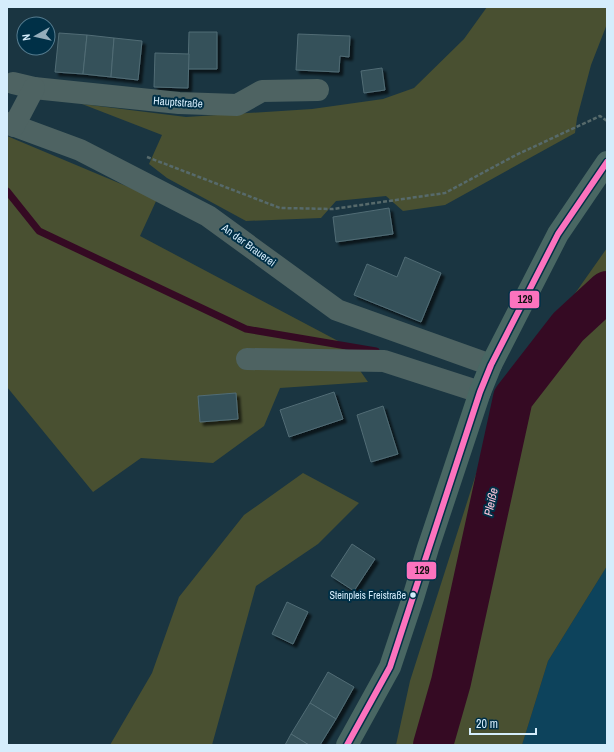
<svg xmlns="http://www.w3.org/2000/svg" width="614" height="752" font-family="'Archivo Narrow',sans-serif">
<defs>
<filter id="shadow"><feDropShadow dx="3.5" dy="3.5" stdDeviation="1" flood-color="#0009"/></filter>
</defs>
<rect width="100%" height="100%" fill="#1a3541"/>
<polygon fill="#0d435c" points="607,566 607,745 522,745 548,661"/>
<g fill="#495031">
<polygon points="487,7 607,7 607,24 591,65 577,118 575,133 445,205 403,211 386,196 336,201 321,218 246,221 167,178 149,164 162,135 82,104 186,117 312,109 383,99 414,88 464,39"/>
<polygon points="7,136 157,199 140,236 340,342 368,382 280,388 264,426 213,463 141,458 93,492 7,387"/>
<polygon points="607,248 607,566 548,661 522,745 396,745 410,681 477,471 512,383"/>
<polygon points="303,473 359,503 318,544 256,586 212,745 110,745 152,673 179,597 244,515"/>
</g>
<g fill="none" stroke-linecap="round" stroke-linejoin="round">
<polyline stroke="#350a23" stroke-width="7" points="7,191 39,231 246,329 376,351"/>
<polyline stroke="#350a23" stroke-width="40" points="433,745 451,682 513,398 568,327 607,291"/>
</g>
<g fill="#34515a" stroke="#516c75" filter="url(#shadow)">
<polygon points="189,32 217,32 217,69 188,69"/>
<polygon points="59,33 87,35 83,74 55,72"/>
<polygon points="298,34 350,36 349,57 340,56 339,72 296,70"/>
<polygon points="87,35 114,38 111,77 83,74"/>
<polygon points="114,38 142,41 138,80 111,77"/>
<polygon points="155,53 189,54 188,88 154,87"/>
<polygon points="382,68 385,90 364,93 361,71"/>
<polygon points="389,208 393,234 336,242 333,217"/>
<polygon points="405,257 441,273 421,322 354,295 367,264 397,277"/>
<polygon points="334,392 343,419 289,437 280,410"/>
<polygon points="236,393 238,419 200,422 198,396"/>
<polygon points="383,406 398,454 371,462 357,415"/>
<polygon points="352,544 375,559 354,591 331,576"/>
<polygon points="287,602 308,612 293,644 272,634"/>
<polygon points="328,672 354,687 336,719 310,703"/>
<polygon points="310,703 336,719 320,745 309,745 291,734"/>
<polygon points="291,734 309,745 285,745"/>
</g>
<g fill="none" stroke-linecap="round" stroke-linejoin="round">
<polyline stroke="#576a6b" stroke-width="2.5" stroke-dasharray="4 2" stroke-linecap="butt" points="147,157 280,208 333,209 445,193 516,155 600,116 607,121"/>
<g stroke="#4e6362" stroke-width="22">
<polyline points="13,83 34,88 179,103 237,105 262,91 318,90"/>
<polyline points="7,123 80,150 208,216 337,310 491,365"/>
<polyline points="14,126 34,88"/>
<polyline points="247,359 384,361 480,392"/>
</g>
<polyline stroke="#496763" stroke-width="22" points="347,745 390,667 413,598 428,548 480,392 491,365 558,234 607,162"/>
<defs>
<polyline id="bus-1" points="347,745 390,667 480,392 491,365 558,234 607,162"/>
</defs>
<use href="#bus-1" stroke="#003047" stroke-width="9"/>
<use href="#bus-1" stroke="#fc73be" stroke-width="6"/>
</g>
<circle fill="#d5edfc" stroke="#003047" stroke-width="1.5" cx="413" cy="595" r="3.5"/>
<g text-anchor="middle" stroke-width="4" stroke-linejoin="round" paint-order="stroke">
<g font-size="10" fill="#d5edfc" stroke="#003047" text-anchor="end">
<text x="406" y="599">Steinpleis Freistraße</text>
</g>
<g font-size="11" fill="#d5edfc" stroke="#003047">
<text transform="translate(178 102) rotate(4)" y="4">Hauptstraße</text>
<text transform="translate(249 245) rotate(36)" y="4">An der Brauerei</text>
</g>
<g font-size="12" font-style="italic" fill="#fec7dc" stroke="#003047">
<text transform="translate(491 502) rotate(-78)" y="4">Pleiße</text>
</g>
</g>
<g stroke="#003047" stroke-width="1.5">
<rect x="509" y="290" width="31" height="19" rx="4" fill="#fc73be"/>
<rect x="406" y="561" width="31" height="19" rx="4" fill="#fc73be"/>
</g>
<g font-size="11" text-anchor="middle" font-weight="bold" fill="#111">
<text x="525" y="303">129</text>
<text x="422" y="574">129</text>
</g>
<rect width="614" height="752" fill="none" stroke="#d5edfc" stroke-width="16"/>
<g transform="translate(36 36) rotate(262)"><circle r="19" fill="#003047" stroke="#557c8f"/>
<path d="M0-3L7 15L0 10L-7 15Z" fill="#94adbb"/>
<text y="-6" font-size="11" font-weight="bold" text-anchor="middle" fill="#d5edfc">N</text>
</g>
<path d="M470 728v6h66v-6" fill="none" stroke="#d5edfc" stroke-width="2"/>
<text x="476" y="728" font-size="12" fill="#d5edfc" stroke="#003047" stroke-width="3" paint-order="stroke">20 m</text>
</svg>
